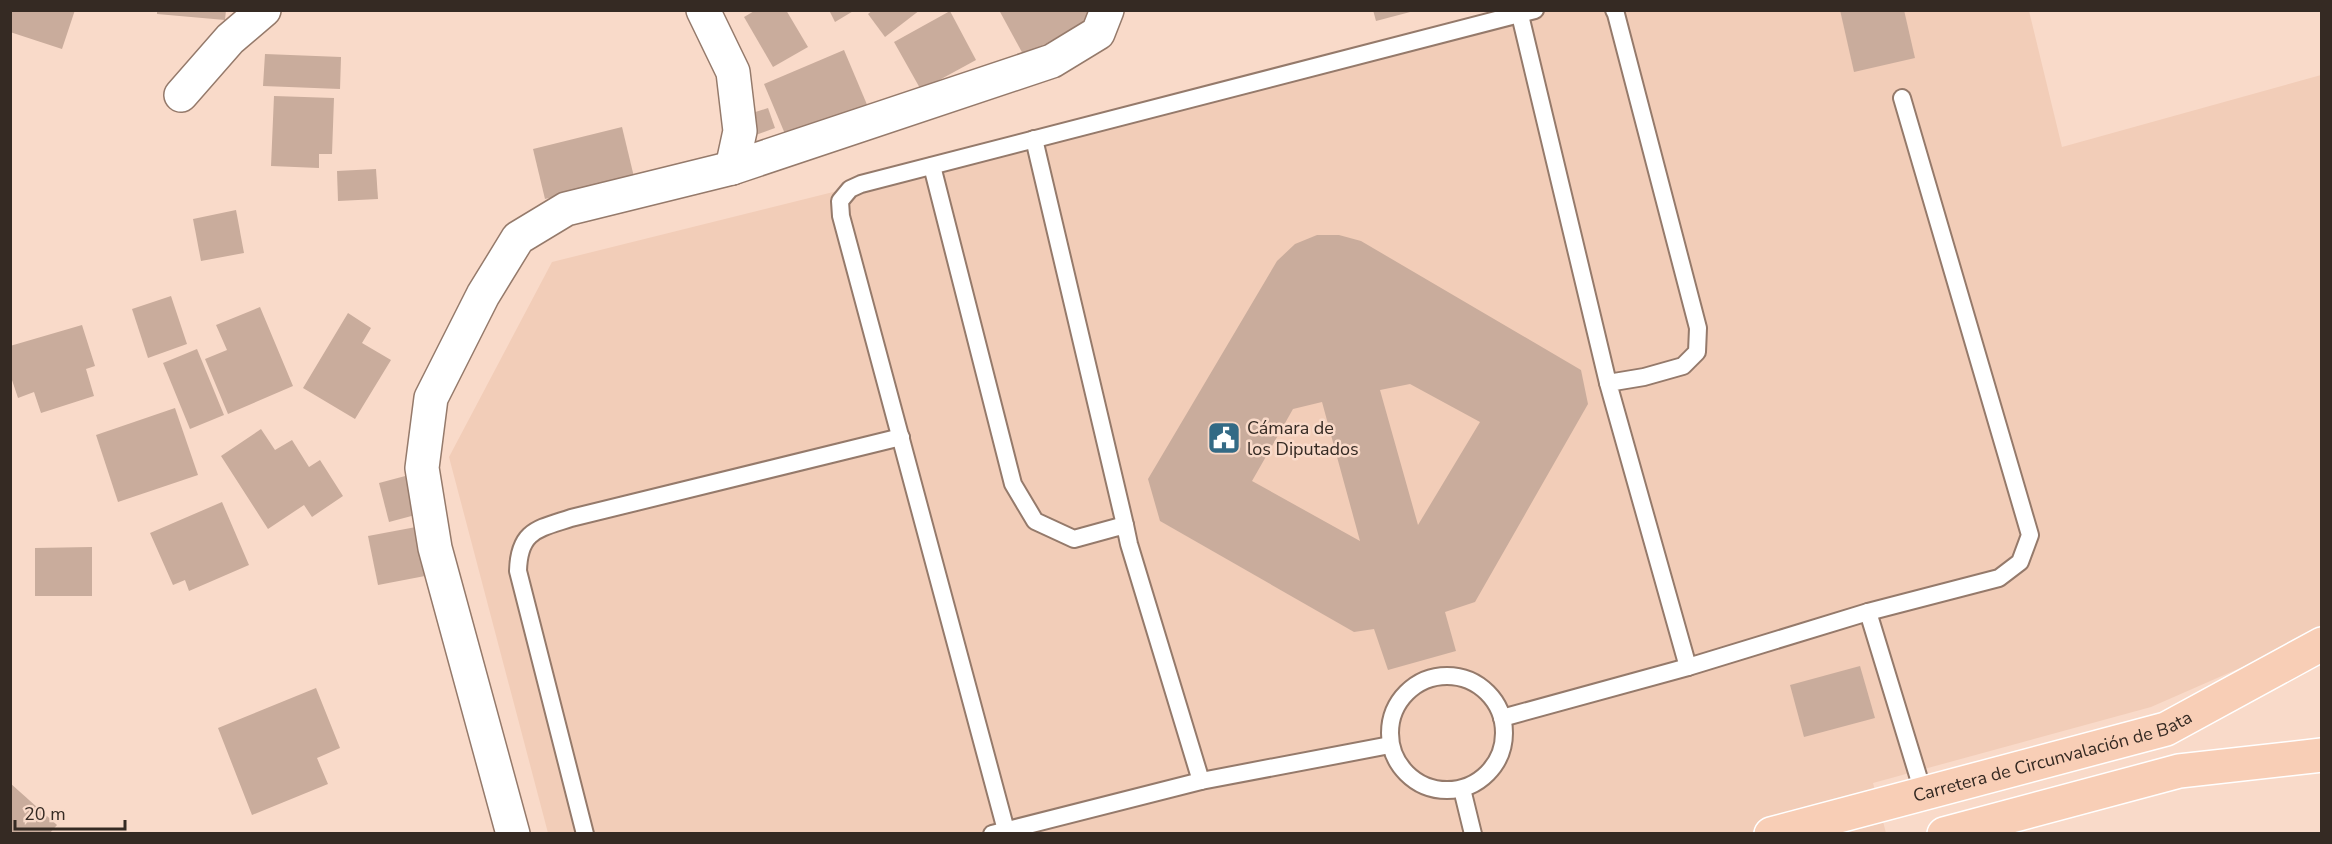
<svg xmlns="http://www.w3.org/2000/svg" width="2332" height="844" font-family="'Nunito Sans',sans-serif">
<rect width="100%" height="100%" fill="#f9dac9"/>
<polygon fill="#f2cdb8" points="1528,11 2029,11 2062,147 2321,75 2321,626 2295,644 2151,707 1873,783 1886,833 548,833 449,457 552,262 1062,135"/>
<g fill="#c9ac9c" fill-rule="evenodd">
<polygon points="10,10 75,10 62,49 10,32"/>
<polygon points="157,10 226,10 225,20 157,14"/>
<polygon points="756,10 786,10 808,47 773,67 744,17"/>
<polygon points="829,10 855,10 835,22"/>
<polygon points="873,10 920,10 885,37 868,14"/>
<polygon points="999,10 1105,10 1024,56"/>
<polygon points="1373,10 1414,10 1414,11 1376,21"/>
<polygon points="1840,10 1904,10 1915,58 1854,72"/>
<polygon points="950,11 976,60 921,90 894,42"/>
<polygon points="844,50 868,107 788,141 764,84"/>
<polygon points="265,54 341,57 340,89 263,86"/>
<polygon points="274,96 334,98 332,154 319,154 319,168 271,166"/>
<polygon points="768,108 775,128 753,136 746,115"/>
<polygon points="622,127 634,177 545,199 533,149"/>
<polygon points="376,169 378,199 338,201 337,171"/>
<polygon points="236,210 244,253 201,261 193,219"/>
<path d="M1317 235H1339L1361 241 1581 370 1588 404 1475 602 1445 612 1456 651 1388 670 1374 629 1354 632 1160 521 1148 479 1277 261 1295 244ZM1410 384 1480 422 1418 525 1380 390ZM1322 402 1360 541 1252 481 1293 409Z"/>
<polygon points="171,296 187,344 148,358 132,309"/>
<polygon points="260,307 293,386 228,414 205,359 227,350 216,325"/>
<polygon points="348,313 371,328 362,343 391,360 355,419 303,388"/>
<polygon points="82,325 95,366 86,369 94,396 41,413 34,392 18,398 10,374 10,346"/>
<polygon points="197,349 224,415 190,429 163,363"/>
<polygon points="175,408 198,475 118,502 96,435"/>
<polygon points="261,429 275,450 292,440 309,467 320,460 343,496 312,517 304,505 268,529 221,456"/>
<polygon points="409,475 419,514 389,522 379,483"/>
<polygon points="222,502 249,565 189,591 185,580 173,585 150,533"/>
<polygon points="416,527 425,576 378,585 368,536"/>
<polygon points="92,547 92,596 35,596 35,548"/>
<polygon points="1860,666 1875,718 1804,737 1790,685"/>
<polygon points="316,688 340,748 317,758 328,784 252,815 218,728"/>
<polygon points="10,783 57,825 49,834 10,834"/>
</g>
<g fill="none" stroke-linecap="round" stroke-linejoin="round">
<defs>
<g id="service">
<polyline points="1614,10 1616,14 1698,328 1697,352 1683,366 1644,377 1608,383 1688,667"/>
<polyline points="1520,15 1608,383"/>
<polyline points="1034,139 1125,525"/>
<polyline points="932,166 1013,484 1035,521 1074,539 1125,525 1129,544 1201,781"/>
<polyline points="1868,612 1923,792"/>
<circle cx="1447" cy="733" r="57"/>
<polyline points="1502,718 1688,667 1868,612 1999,578 2020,562 2030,535 1902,98"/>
<polyline points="1462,789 1473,834"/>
<path d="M585 834 518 571C519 530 538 529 571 518L901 437"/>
<polyline points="992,834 1201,781 1390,745"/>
<polyline points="1007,834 841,216 840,201 850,189 861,184 1535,10"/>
</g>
<g id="minor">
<polyline points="703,10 733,72 740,131 732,168"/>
<polyline points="181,95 230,39 264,10"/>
<polyline points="513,834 435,548 422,468 431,398 483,295 518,238 566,209 732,168 1052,61 1098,33 1107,10"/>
</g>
<g id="primary">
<path id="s1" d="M1771 834 2166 729 2322 644"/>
<polyline points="1944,834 2179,771 2322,755"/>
</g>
</defs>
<use href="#service" stroke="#957a6b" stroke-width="20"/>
<use href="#minor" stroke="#957a6b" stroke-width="36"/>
<use href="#primary" stroke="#fff" stroke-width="36"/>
<use href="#service" stroke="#fff" stroke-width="16"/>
<use href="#minor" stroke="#fff" stroke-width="33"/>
<use href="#primary" stroke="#f8ceb6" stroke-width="33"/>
</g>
<defs>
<symbol id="civic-square" viewBox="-11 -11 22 22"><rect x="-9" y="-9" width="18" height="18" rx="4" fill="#336a85" stroke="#f9dac9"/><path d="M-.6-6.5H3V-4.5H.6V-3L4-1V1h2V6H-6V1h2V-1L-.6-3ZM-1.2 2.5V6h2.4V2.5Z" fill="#fff"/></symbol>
</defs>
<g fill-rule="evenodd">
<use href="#civic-square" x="1205" y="419" width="38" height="38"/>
</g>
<g text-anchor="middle" stroke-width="5" stroke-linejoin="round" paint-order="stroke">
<g font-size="18" fill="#352a23" stroke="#f9dac9" text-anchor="start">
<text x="1247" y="434">Cámara de<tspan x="1247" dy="21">los Diputados</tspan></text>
</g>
<g font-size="18" fill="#352a23" stroke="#f9dac9">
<text dy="6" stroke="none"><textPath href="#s1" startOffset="292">Carretera de Circunvalación de Bata</textPath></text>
</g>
</g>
<rect width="2332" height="844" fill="none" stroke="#352a23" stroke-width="24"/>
<path d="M15 820v9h110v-9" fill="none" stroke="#352a23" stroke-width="3"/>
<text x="24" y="820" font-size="18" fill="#352a23" stroke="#f9dac9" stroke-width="4.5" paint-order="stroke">20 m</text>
</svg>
